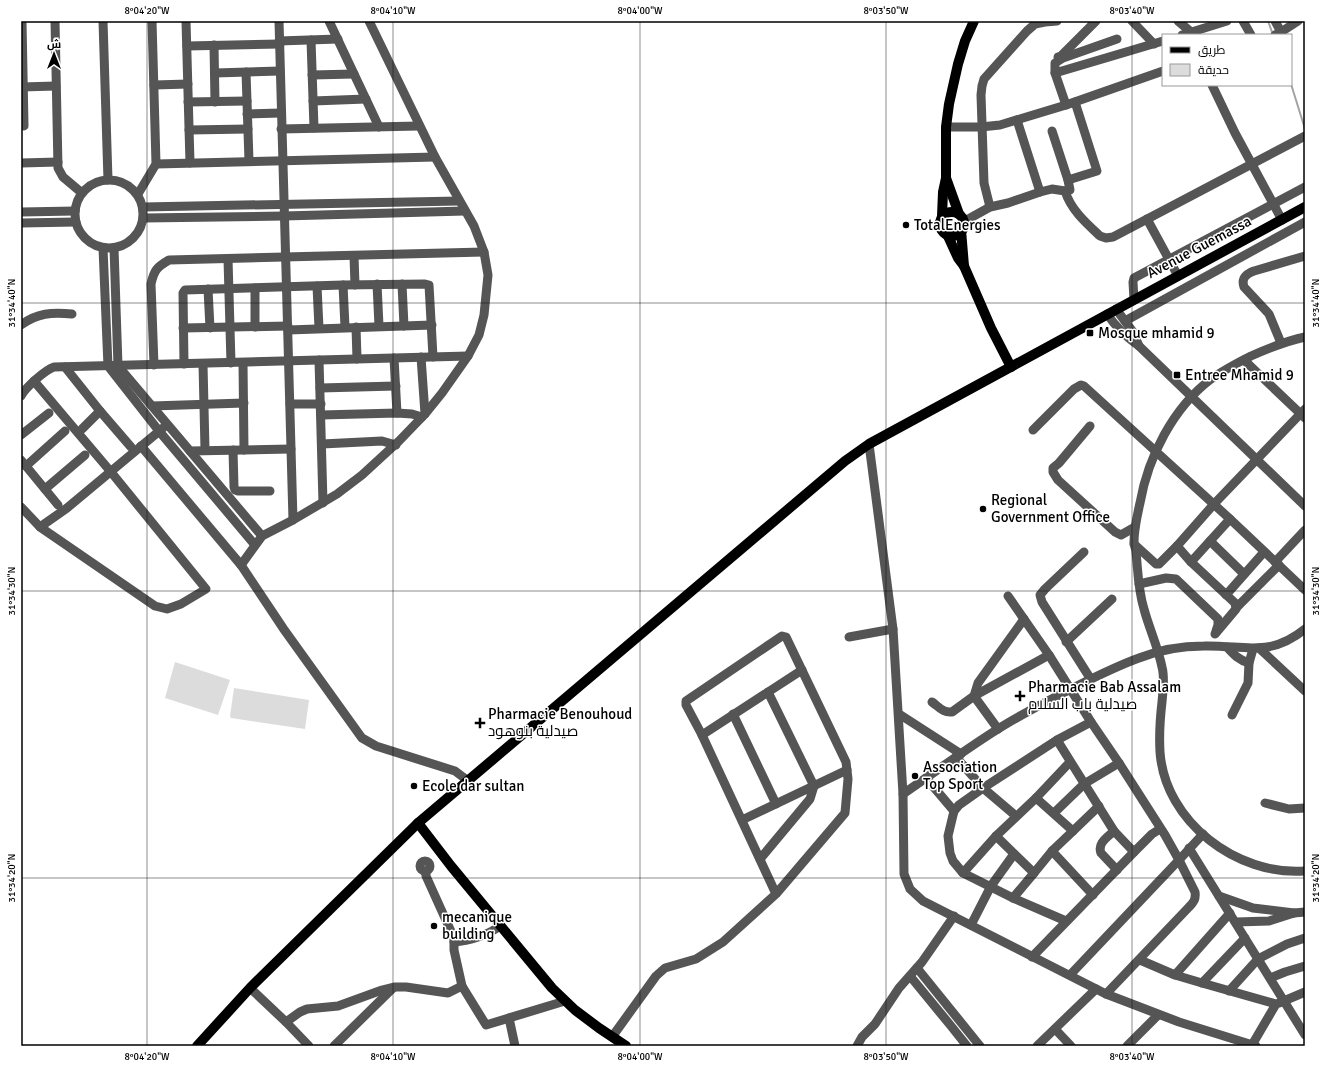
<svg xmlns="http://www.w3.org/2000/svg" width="1326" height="1067" font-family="Signika,Cairo,sans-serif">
<rect width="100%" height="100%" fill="#fff"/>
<g fill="#dcdcdc">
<polygon points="175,662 230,680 218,715 165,698"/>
<polygon points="234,688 309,700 305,729 231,718 230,716"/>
</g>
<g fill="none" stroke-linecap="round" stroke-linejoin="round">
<g stroke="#a3a3a3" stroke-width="2">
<polyline points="1268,21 1272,32"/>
<polyline points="1291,84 1305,129"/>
</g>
<g stroke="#555" stroke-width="9">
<polyline points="22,21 24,126"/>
<polyline points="55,21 58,168 63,177 82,193"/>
<polyline points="103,21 108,180"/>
<polyline points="186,21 190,163"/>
<path d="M279 21C283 188 289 354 293 520"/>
<polyline points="329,21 379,127"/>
<polyline points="1132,21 1154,44"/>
<polyline points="1178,21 1191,32"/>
<polyline points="1243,21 1251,35"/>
<polyline points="1275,21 1281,32"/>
<polyline points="1182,35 1227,21"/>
<polyline points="1275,35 1281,32 1298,21"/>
<polyline points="311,40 314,128"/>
<polyline points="279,41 338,39"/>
<polyline points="214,45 215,102"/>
<polyline points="187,46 280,44"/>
<polyline points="1058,57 1061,56 1096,21"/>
<polyline points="246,72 249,161"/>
<polyline points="215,73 280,71"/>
<polyline points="1055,73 1163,41"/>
<polyline points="312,75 354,74"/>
<polyline points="154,85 188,84"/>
<polyline points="1212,85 1235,133 1282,220"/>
<polyline points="21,87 56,86"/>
<polyline points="313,101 366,99"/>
<polyline points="188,102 247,101"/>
<polyline points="1066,105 1055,73 1055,63 1063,58 1117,39"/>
<polyline points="247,114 281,113"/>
<polyline points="1017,120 1040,192"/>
<polyline points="946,127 981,127 1000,125 1066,105 1163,71"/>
<polyline points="281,129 419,126"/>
<polyline points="189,130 248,129"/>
<polyline points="1052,131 1068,180 1070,190 1065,191"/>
<polyline points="21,163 58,162"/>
<polyline points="156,164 435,157"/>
<circle cx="109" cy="214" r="34"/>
<polyline points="1068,180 1097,171 1075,102"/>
<polyline points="138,194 156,164 152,21"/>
<polyline points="143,207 459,201"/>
<polyline points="990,207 984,183 981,95 982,86 984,79 1027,31 1035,24 1045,22 1057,21"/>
<polyline points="21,212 75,211"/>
<polyline points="144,218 284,216 465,211"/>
<polyline points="1147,219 1178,276"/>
<path d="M963 222 990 207 1008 203 1040 192 1052 189 1065 191C1071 210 1086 223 1100 236L1106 238 1113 237 1305 136"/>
<polyline points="21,223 76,222"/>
<polyline points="103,248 108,366 159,431 255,545"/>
<polyline points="114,248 118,366 262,536"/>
<polyline points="354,256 355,285"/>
<polyline points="228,259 231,363"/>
<polyline points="377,284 379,326"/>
<polyline points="402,284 404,326"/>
<polyline points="343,285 345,327"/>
<polyline points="317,286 319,328"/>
<polyline points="255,288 255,327"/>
<polyline points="208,289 210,328"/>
<polyline points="1134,300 1133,282 1134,278 1305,187"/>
<polyline points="1116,309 1133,332 1139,346"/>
<path d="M1107 314C1116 327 1126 337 1139 346L1305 506"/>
<polyline points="1125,321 1305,222"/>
<path d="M21 325C37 313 52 312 72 314"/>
<polyline points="356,327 357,359"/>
<polyline points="183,328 288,326"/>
<polyline points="288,330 432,325"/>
<path d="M1305 337C1286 341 1269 348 1251 356 1237 363 1224 370 1211 379 1173 408 1148 457 1140 503 1137 516 1134 529 1134 542 1134 546 1136 549 1136 552 1138 571 1138 590 1144 609 1149 628 1158 647 1162 667 1165 678 1163 690 1162 702 1160 719 1159 735 1160 752 1165 822 1237 876 1305 871"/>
<path d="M1281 343 1269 314 1244 287C1241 278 1246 274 1254 271L1305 256"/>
<polyline points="421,357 425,414"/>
<polyline points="394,358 397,413"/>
<polyline points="319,360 323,503"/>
<polyline points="1244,360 1305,418"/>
<polyline points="243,363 244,450"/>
<polyline points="184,364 183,293 185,290 343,285 425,284 429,285 433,357"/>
<polyline points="203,364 205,450"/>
<path d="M154 365 151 284C154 270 157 267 169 260L484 252"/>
<polyline points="65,367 100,411 131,447"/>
<polyline points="320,388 396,386"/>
<path d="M21 396C25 388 45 370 54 367L468 356"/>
<polyline points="290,404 321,404"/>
<polyline points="152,406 244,403"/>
<polyline points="321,415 397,413 412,414 422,417"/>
<polyline points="1090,426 1059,463 1053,468 1053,472 1058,480 1115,532 1121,535 1135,527"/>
<polyline points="82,429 100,411"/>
<polyline points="1033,430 1074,389 1081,385 1084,386 1230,519 1305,590"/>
<polyline points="21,435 49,413"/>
<polyline points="322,444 382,441 396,445"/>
<polyline points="869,444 893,629 903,794 904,874 910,889 923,901 1106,994 1179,1022 1256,1046"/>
<polyline points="141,446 241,565 283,628 362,738 376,746 455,771 467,780"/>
<polyline points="233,450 234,487 235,490 238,491 270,491"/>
<polyline points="190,451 291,449"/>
<polyline points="21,460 58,505"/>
<polyline points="26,466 65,431"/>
<polyline points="45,489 85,455"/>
<polyline points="21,507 40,527 155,606 167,609 181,604 206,589 111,472 34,381"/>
<polyline points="40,527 67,508 163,428"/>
<polyline points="1210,541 1230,519"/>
<polyline points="1134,544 1156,564 1159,564 1177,546 1191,562 1235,603 1236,609 1215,634"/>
<polyline points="1177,546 1214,504 1305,409"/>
<polyline points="1084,552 1045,589 1040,595 1042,602 1090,678"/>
<polyline points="1191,562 1210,541 1244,574"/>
<polyline points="1275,562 1305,530"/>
<polyline points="241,565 262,536 293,520 337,494 362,475 399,441 425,414 442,393 468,356 479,335 484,315 488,275 484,252 474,226 435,157 369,21"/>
<polyline points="1139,584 1166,578 1176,579 1218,619 1218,625 1216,631"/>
<polyline points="1226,595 1264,552"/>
<polyline points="1008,596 1049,655 1091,722 1057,740 983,788 959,805 954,811 948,836 950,853 953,861 963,873 1013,898 1066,921"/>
<polyline points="1237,607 1279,565"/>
<polyline points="849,637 893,629"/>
<polyline points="1066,642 1112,599"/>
<path d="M1227 647C1234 655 1239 660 1249 663"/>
<polyline points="1260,649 1305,691"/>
<path d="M932 702C939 707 943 713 952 712L974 696 978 683 1024 619"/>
<polyline points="733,714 776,804"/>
<polyline points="899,714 961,754"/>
<polyline points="1232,715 1248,683 1249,663 1253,649"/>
<polyline points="998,729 974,696 1049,655"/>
<polyline points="702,735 802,670"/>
<path d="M1057 740 1114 831C1108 837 1097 843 1101 853L1117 870"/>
<polyline points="956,757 983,788 1016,816"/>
<polyline points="926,778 954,811"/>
<path d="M903 794C935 772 966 749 998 729 1020 715 1044 703 1067 691 1091 679 1114 667 1139 658 1159 650 1182 646 1204 646 1245 645 1269 658 1305 629"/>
<polygon points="1036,798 1073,831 1052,851 1034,873 996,836"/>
<polyline points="1036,798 1070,762"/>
<polyline points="1265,803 1289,809 1305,808"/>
<polyline points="1054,813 1084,784 1119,763 1091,722"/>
<polyline points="742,820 847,770"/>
<polyline points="1073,831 1099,806"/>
<polyline points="1114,831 1134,852"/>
<polyline points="1189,848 1305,1035"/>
<polyline points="1052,851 1093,895"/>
<polyline points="760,859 810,799 814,786 768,692"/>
<circle cx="425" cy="866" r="5"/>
<polyline points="426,871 426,876 454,938 454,950 462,986 486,1025 565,1001"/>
<polyline points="963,873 996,836"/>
<polyline points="1219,896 1253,908 1294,913"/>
<polyline points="1013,898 1034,873"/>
<polyline points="1236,922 1269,921 1294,913 1305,912"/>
<polyline points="971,925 991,886 1014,854"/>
<path d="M454 942C469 941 488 935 500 926"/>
<polyline points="1032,957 1134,852 1152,834 1160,829"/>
<polyline points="1140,960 1175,975 1202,983 1276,1004 1252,1045"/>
<polyline points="917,968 980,1046"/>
<polyline points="1070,975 1179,860 1203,834"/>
<polyline points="1175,975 1230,913"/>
<polyline points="910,976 951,1026 967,1046"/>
<polyline points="1270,978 1285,972 1305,966"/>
<polyline points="1202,983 1245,938"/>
<polyline points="250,988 286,1022 309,1046"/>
<polyline points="1229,991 1258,959 1287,944 1305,938"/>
<path d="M1106 994 1189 907C1194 902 1196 899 1195 892L1179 860 1165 835 1119 763"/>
<polyline points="1279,1003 1305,992"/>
<polyline points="509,1018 515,1046"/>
<polyline points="286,1022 300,1012 307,1009 338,1006 382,990 394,987 406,987 448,993 462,986"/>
<polyline points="1055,1029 1071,1046"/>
<polyline points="612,1037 656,976 665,968 696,959 723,942 776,894 845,813 848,779 846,762 786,637 782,636 686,701 686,705 702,735 776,894"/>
<polyline points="334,1046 393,988"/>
<polyline points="857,1046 862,1037 875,1024 899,988 922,962 954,916"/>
<polyline points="1037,1046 1096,989"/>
<polyline points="1127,1046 1158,1015"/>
</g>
<g stroke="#000" stroke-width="10">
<polyline points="946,178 959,214"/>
<circle cx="952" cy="224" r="12"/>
<polyline points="942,216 943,192 946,178 946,127 949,104 958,64 965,41 974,21"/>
<polyline points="961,230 964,266"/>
<polyline points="947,234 958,258 964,266 991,328 1011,367"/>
<polyline points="418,823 451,866 552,988 575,1010 599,1028 626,1046"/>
<polyline points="197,1046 250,988 418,823 845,461 869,444 1305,207"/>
</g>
</g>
<path fill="none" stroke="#000" stroke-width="1" stroke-opacity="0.45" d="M147 21V1046M393 21V1046M640 21V1046M886 21V1046M1132 21V1046M21 303H1305M21 591H1305M21 878H1305"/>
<g fill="#000" stroke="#fff" stroke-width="1.5">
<circle cx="906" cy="225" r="4"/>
<rect x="1086" y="329" width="8" height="8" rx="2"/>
<rect x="1173" y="371" width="8" height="8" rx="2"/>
<circle cx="983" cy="509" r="4"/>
<path d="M1018 690h4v4h4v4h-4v4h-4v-4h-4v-4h4z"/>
<path d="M478 717h4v4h4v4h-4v4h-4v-4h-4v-4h4z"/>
<circle cx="915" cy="776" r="4"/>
<circle cx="414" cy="786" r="4"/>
<circle cx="434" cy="926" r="4"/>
</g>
<g text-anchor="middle" stroke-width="3" stroke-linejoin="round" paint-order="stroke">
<g font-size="15" fill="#000" stroke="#fff" text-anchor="start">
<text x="914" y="230">TotalEnergies</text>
<text x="1098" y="338">Mosque mhamid 9</text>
<text x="1185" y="380">Entree Mhamid 9</text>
<text x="991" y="505">Regional<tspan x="991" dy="17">Government Office</tspan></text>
<text x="1028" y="692">Pharmacie Bab Assalam<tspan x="1028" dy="17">صيدلية باب السلام</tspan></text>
<text x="488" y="719">Pharmacie Benouhoud<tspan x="488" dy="17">صيدلية بنوهود</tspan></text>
<text x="923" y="772">Association<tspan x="923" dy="17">Top Sport</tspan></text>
<text x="422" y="791">Ecole dar sultan</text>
<text x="442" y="922">mecanique<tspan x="442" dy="17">building</tspan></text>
</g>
<g font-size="15" fill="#000" stroke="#fff">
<text transform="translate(1199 247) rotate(-28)" y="5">Avenue Guemassa</text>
</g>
</g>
<rect width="1326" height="1067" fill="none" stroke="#ffffff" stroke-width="44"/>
<rect x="1162" y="34" width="130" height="52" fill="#ffffff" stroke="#999999"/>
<rect x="1170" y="47" width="20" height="6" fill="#000000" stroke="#999999"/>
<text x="1198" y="54" font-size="12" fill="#000000">طريق</text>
<rect x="1170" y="64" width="20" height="12" fill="#dcdcdc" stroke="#999999"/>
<text x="1198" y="74" font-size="12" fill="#000000">حديقة</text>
<g transform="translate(54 54)" stroke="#ffffff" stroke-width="3" paint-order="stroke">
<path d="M0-3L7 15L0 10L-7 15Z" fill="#000000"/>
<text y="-6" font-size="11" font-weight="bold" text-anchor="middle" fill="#000000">ش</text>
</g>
<rect x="22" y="22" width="1282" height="1023" fill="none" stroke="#000" stroke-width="1.5"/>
<g font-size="10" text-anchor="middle" fill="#000">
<text x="147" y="14">8°04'20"W</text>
<text x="393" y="14">8°04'10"W</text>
<text x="640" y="14">8°04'00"W</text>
<text x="886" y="14">8°03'50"W</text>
<text x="1132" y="14">8°03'40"W</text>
<text transform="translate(11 303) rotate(-90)" y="4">31°34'40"N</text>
<text transform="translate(1315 303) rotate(-90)" y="4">31°34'40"N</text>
<text transform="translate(11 591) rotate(-90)" y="4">31°34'30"N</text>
<text transform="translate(1315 591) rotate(-90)" y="4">31°34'30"N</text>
<text transform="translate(11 878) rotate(-90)" y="4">31°34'20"N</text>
<text transform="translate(1315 878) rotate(-90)" y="4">31°34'20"N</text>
<text x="147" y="1060">8°04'20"W</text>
<text x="393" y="1060">8°04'10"W</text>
<text x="640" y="1060">8°04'00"W</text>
<text x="886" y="1060">8°03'50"W</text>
<text x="1132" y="1060">8°03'40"W</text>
</g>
</svg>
